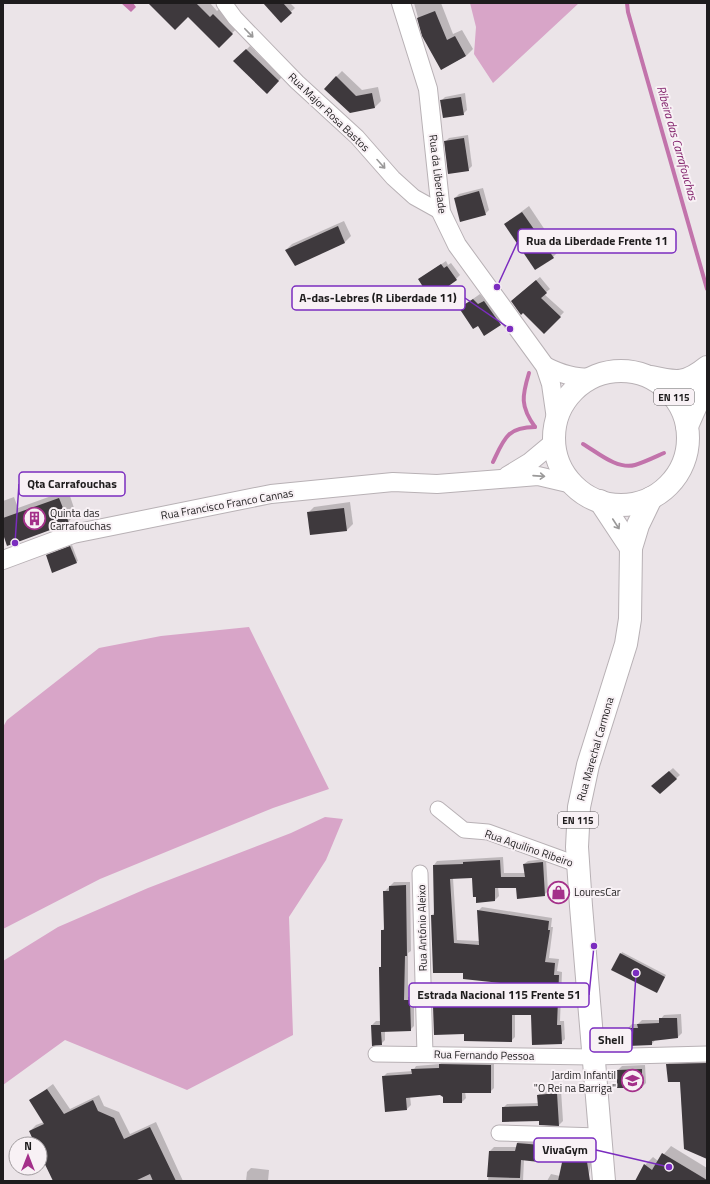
<svg xmlns="http://www.w3.org/2000/svg" width="710" height="1184" font-family="'Titillium Web',sans-serif">
<rect width="100%" height="100%" fill="#ebe4e8"/>
<g fill="#d8a5c8">
<polygon points="470,3 579,3 493,83 474,54 476,27"/>
<polygon points="249,627 329,789 273,808 100,879 3,929 3,727 7,720 99,648 161,636"/>
<polygon points="325,817 343,819 326,860 289,917 293,1035 187,1090 65,1040 3,1085 3,961 58,927 148,888 291,833"/>
</g>
<polygon fill="#c273ab" points="121,3 133,3 136,7 131,12"/>
<g fill="#0003">
<polygon points="149,3 210,3 217,11 220,8 239,26 219,47 188,15"/>
<polygon points="264,3 290,3 295,8 281,21"/>
<polygon points="414,3 441,3 453,34 462,30 473,49 466,56 441,69 423,36"/>
<polygon points="250,46 282,77 267,93 235,61"/>
<polygon points="342,71 362,90 378,87 381,101 375,107 350,112 336,77"/>
<polygon points="465,93 467,110 463,114 441,101 445,97"/>
<polygon points="468,135 472,166 468,170 445,142 449,138"/>
<polygon points="483,188 489,210 485,214 455,198 459,194"/>
<polygon points="529,206 559,251 553,257 505,224"/>
<polygon points="344,221 351,236 345,242 296,264 286,250 292,244"/>
<polygon points="446,261 448,265 451,263 460,275 456,279 420,279"/>
<polygon points="540,277 550,289 544,294 564,312 544,333 523,312 516,297"/>
<polygon points="480,294 484,299 490,295 506,318 484,335 478,324 460,308"/>
<polygon points="68,490 76,514 68,522 3,531 3,501 14,497 18,508"/>
<polygon points="350,502 353,524 347,530 308,513 314,507"/>
<polygon points="72,545 78,561 76,562 47,556"/>
<polygon points="673,768 680,775 660,793 653,786"/>
<polygon points="503,857 504,873 525,873 524,864 528,861 546,859 548,891 544,895 517,887 498,887 499,896 495,900 473,877 453,878 457,940 479,941 478,911 482,907 552,918 551,927 553,927 549,958 559,959 557,971 562,972 560,1021 564,1021 565,1039 561,1043 532,1014 515,1014 515,1037 511,1041 465,1033 434,1007 438,1003 455,995 529,994 529,986 464,972 432,915 435,912 434,865 437,861"/>
<polygon points="394,882 410,882 411,951 408,953 408,997 414,996 414,1026 410,1030 385,1031 385,1040 381,1044 372,1025 376,1021 381,1021 380,968 382,965 382,931 385,927 384,892"/>
<polygon points="622,952 666,975 658,991 621,954"/>
<polygon points="681,1014 682,1033 678,1037 656,1039 652,1044 628,1028 632,1024 638,1024 642,1020 660,1020 664,1015"/>
<polygon points="707,1059 707,1086 699,1092 707,1092 707,1158 685,1148 680,1081 667,1065 672,1060"/>
<polygon points="444,1060 494,1061 494,1088 490,1092 465,1092 466,1098 462,1102 440,1094 410,1096 411,1105 407,1109 383,1077 387,1073 413,1071 416,1066 440,1064"/>
<polygon points="645,1065 646,1083 642,1087 618,1070 622,1066"/>
<polygon points="53,1084 70,1109 99,1095 104,1106 119,1112 130,1134 156,1122 183,1181 54,1181 40,1152 40,1144 36,1144 30,1131 36,1125 44,1122 30,1101"/>
<polygon points="561,1090 563,1121 559,1125 540,1120 503,1108 507,1104 538,1103 538,1095 542,1091"/>
<polygon points="521,1139 544,1141 542,1157 538,1161 524,1160 523,1181 488,1181 490,1151 494,1147 517,1147 517,1143"/>
<polygon points="571,1141 589,1145 591,1164 588,1180 547,1181 551,1174 560,1176 567,1145"/>
<polygon points="671,1146 707,1168 707,1181 637,1181 645,1165 653,1157 658,1161"/>
<polygon points="251,1168 269,1170 268,1181 246,1181 247,1172"/>
</g>
<g fill="none" stroke-linecap="round" stroke-linejoin="round">
<g stroke="#c273ab" stroke-width="4">
<polyline points="627,3 628,12 707,289"/>
<path d="M529 373C522 396 520 406 535 427"/>
<path d="M583 444C597 452 617 470 635 465 645 462 655 457 664 453"/>
<path d="M493 462C504 439 507 427 535 427"/>
</g>
</g>
<g fill="#3e393d">
<polygon points="148,3 196,3 210,17 213,14 233,34 219,48 188,17 175,30"/>
<polygon points="263,3 283,3 292,13 281,23"/>
<polygon points="435,11 447,40 455,36 466,56 441,70 422,36 417,18"/>
<polygon points="246,49 279,81 267,94 233,61"/>
<polygon points="336,76 356,96 372,93 375,108 350,113 324,89"/>
<polygon points="461,97 464,115 443,118 440,100"/>
<polygon points="464,138 469,171 448,174 444,141"/>
<polygon points="479,191 486,215 460,222 454,198"/>
<polygon points="522,212 554,258 535,270 504,224"/>
<polygon points="338,226 345,243 295,266 285,250"/>
<polygon points="441,264 444,268 447,266 457,280 433,297 427,288 425,290 418,279"/>
<polygon points="536,280 547,293 541,298 561,317 544,334 523,313 521,315 511,301"/>
<polygon points="473,299 478,304 484,301 501,325 484,336 478,326 473,329 459,308"/>
<polygon points="59,498 69,523 7,546 3,534 3,518"/>
<polygon points="344,508 347,531 310,535 307,512"/>
<polygon points="70,546 77,563 52,573 46,555"/>
<polygon points="669,771 677,779 660,794 651,786"/>
<polygon points="500,860 501,877 525,877 523,864 543,862 545,896 517,899 516,888 495,888 495,901 476,903 476,897 473,897 472,878 450,879 454,943 479,945 477,910 549,921 548,930 550,930 545,962 555,963 554,975 559,975 557,1025 561,1025 562,1044 532,1045 531,1015 512,1015 512,1042 464,1041 464,1034 434,1035 433,1006 450,998 528,997 528,986 463,979 463,973 433,973 431,915 434,915 433,865 463,864 463,862"/>
<polygon points="406,885 407,956 405,956 404,1000 410,1000 411,1031 381,1032 382,1045 372,1046 371,1025 380,1025 379,967 381,967 381,930 384,930 383,891 389,891 389,886"/>
<polygon points="620,953 665,977 657,993 611,970"/>
<polygon points="659,1018 677,1018 678,1038 652,1041 652,1045 628,1046 627,1028 638,1028 637,1024 659,1023"/>
<polygon points="707,1063 706,1088 707,1159 684,1149 680,1082 668,1082 666,1064"/>
<polygon points="439,1064 491,1065 491,1093 462,1093 462,1103 443,1103 443,1097 440,1095 406,1098 407,1110 385,1112 382,1076 412,1074 411,1069 439,1068"/>
<polygon points="642,1069 642,1088 617,1088 617,1070"/>
<polygon points="47,1089 64,1114 93,1100 98,1111 114,1118 124,1139 150,1127 176,1181 153,1181 150,1174 135,1181 53,1181 40,1154 40,1144 35,1144 29,1131 44,1124 29,1100"/>
<polygon points="557,1093 559,1126 539,1125 539,1121 502,1122 502,1107 538,1106 537,1095"/>
<polygon points="517,1143 541,1145 539,1162 521,1160 520,1178 487,1177 489,1151 515,1151"/>
<polygon points="566,1144 585,1149 590,1181 558,1181"/>
<polygon points="662,1153 707,1180 707,1181 635,1181 644,1164 652,1170"/>
</g>
<g fill="none" stroke-linecap="round" stroke-linejoin="round">
<defs>
<g id="minor">
<polyline points="224,3 235,18 297,82 357,137 393,178 414,197 441,212"/>
<polyline points="438,809 464,830 488,832 579,865"/>
<polyline points="420,873 425,1054"/>
<polyline points="376,1054 593,1057 707,1054"/>
<polyline points="499,1133 599,1136"/>
</g>
<g id="tertiary">
<polyline points="401,3 428,89 441,212 457,245 545,366 551,384 556,419"/>
<path d="M545 366C561 374 574 378 593 378"/>
<polyline points="507,476 530,462 554,442"/>
<polyline points="3,560 73,534 271,494 393,482 437,484 538,476 572,484"/>
</g>
<g id="primary">
<circle cx="621" cy="438" r="67"/>
<path d="M651 377C677 383 686 384 707 367"/>
<polyline points="687,426 707,381"/>
<polyline points="600,501 631,548"/>
<polyline points="604,1181 581,906 577,847 579,807 588,765 626,644 630,619 631,548 638,525 651,498"/>
</g>
</defs>
<use href="#minor" stroke="#b8b1b5" stroke-width="17"/>
<use href="#tertiary" stroke="#b8b1b5" stroke-width="20"/>
<use href="#primary" stroke="#b8b1b5" stroke-width="24"/>
<use href="#minor" stroke="#fff" stroke-width="15"/>
<use href="#tertiary" stroke="#fff" stroke-width="18"/>
<use href="#primary" stroke="#fff" stroke-width="22"/>
</g>
<defs><path id="oneway-shaft" d="M-6 0H5M1.5-3L5.5 0L1.5 3" fill="none" stroke-width="1.6" stroke-linecap="round" stroke-linejoin="round"/></defs>
<g stroke="#9a9999">
<use href="#oneway-shaft" transform="translate(249 33) rotate(46)"/>
<use href="#oneway-shaft" transform="translate(381 164) rotate(48)"/>
<use href="#oneway-shaft" transform="translate(539 476) rotate(4)"/>
<use href="#oneway-shaft" transform="translate(616 524) rotate(57)"/>
</g>
<defs>
<symbol id="building-ring" viewBox="-11 -11 22 22"><circle r="9.5" fill="#f8f1f5" stroke="#a4308a" stroke-width="1.5"/><path d="M-4-6H4V6H1V3H-1V6H-4ZM-2.5-4.3h1.7v1.8h-1.7ZM.8-4.3h1.7v1.8H.8ZM-2.5-1h1.7V.8h-1.7ZM.8-1h1.7V.8H.8Z" fill="#a4308a"/></symbol>
<symbol id="shop-ring" viewBox="-11 -11 22 22"><circle r="9.5" fill="#f8f1f5" stroke="#a4308a" stroke-width="1.5"/><path d="M-5-2.5h2.3a2.7 3.5 0 0 1 5.4 0H5L5.5 6h-11ZM-1.5-2.5h3a1.5 2.3 0 0 0-3 0Z" fill="#a4308a"/></symbol>
<symbol id="school-ring" viewBox="-11 -11 22 22"><circle r="9.5" fill="#f8f1f5" stroke="#a4308a" stroke-width="1.5"/><path d="M0-5L7-2L0 1L-7-2ZM-4 1L0 2.5L4 1V4Q0 6-4 4Z" fill="#a4308a"/></symbol>
</defs>
<g fill-rule="evenodd">
<use href="#building-ring" x="22" y="506" width="25" height="25"/>
<use href="#shop-ring" x="546" y="880" width="25" height="25"/>
<use href="#school-ring" x="620" y="1068" width="25" height="25"/>
</g>
<g text-anchor="middle" stroke-width="4" stroke-linejoin="round" paint-order="stroke">
<g fill="#f8f1f5" stroke="#5f5c5e" stroke-width="1">
<rect x="654" y="389" width="40" height="16" rx="3"/>
<rect x="558" y="812" width="40" height="16" rx="3"/>
</g>
<g font-size="10" font-weight="bold" fill="#1e1c1d">
<text x="674" y="401">EN 115</text>
<text x="578" y="824">EN 115</text>
</g>
<g font-size="11" fill="#1e1c1d" stroke="#f8f1f5">
<text transform="translate(329 112) rotate(44)" y="4">Rua Major Rosa Bastos</text>
<text transform="translate(438 174) rotate(83)" y="4">Rua da Liberdade</text>
<text transform="translate(227 504) rotate(-10)" y="4">Rua Francisco Franco Cannas</text>
<text transform="translate(595 749) rotate(-74)" y="4">Rua Marechal Carmona</text>
<text transform="translate(529 848) rotate(19)" y="4">Rua Aquilino Ribeiro</text>
<text transform="translate(422 928) rotate(-91)" y="4">Rua António Aleixo</text>
<text transform="translate(484 1055) rotate(1)" y="4">Rua Fernando Pessoa</text>
</g>
<g font-size="11" fill="#1e1c1d" stroke="#f8f1f5" text-anchor="start">
<text x="50" y="517">Quinta das<tspan x="50" dy="13">Carrafouchas</tspan></text>
<text x="574" y="896">LouresCar</text>
<text x="616" y="1079" text-anchor="end">Jardim Infantil<tspan x="616" dy="13">"O Rei na Barriga"</tspan></text>
</g>
<g font-size="12" font-style="italic" fill="#84266e" stroke="#f8f1f5">
<text transform="translate(677 143) rotate(74)" y="4">Ribeira das Carrafouchas</text>
</g>
</g>
<path fill="none" stroke="#7b2cbf" stroke-width="1.5" d="M497 287L518 241M510 329L465 298M15 543L19 484M594 946L589 995M636 973L632 1040M669 1167L596 1150"/>
<g fill="#7b2cbf" stroke="#f8f1f5" stroke-width="1.5">
<circle cx="497" cy="287" r="4"/>
<circle cx="510" cy="329" r="4"/>
<circle cx="15" cy="543" r="4"/>
<circle cx="594" cy="946" r="4"/>
<circle cx="636" cy="973" r="4"/>
<circle cx="669" cy="1167" r="4"/>
</g>
<g fill="#f8f1f5" stroke="#7b2cbf" stroke-width="1.5">
<rect x="518" y="229" width="158" height="24" rx="4"/>
<rect x="292" y="286" width="173" height="24" rx="4"/>
<rect x="19" y="472" width="106" height="24" rx="4"/>
<rect x="409" y="983" width="180" height="24" rx="4"/>
<rect x="590" y="1028" width="42" height="24" rx="4"/>
<rect x="534" y="1138" width="62" height="24" rx="4"/>
</g>
<g font-size="12" text-anchor="middle" font-weight="bold" fill="#1e1c1d">
<text x="597" y="245">Rua da Liberdade Frente 11</text>
<text x="378" y="302">A-das-Lebres (R Liberdade 11)</text>
<text x="72" y="488">Qta Carrafouchas</text>
<text x="499" y="999">Estrada Nacional 115 Frente 51</text>
<text x="611" y="1044">Shell</text>
<text x="565" y="1154">VivaGym</text>
</g>
<rect width="710" height="1184" fill="none" stroke="#1e1c1d" stroke-width="8"/>
<g transform="translate(28 1156)"><circle r="19" fill="#f8f1f5" stroke="#a19c9f"/>
<path d="M0-3L7 15L0 10L-7 15Z" fill="#a4308a"/>
<text y="-6" font-size="11" font-weight="bold" text-anchor="middle" fill="#1e1c1d">N</text>
</g>
</svg>
